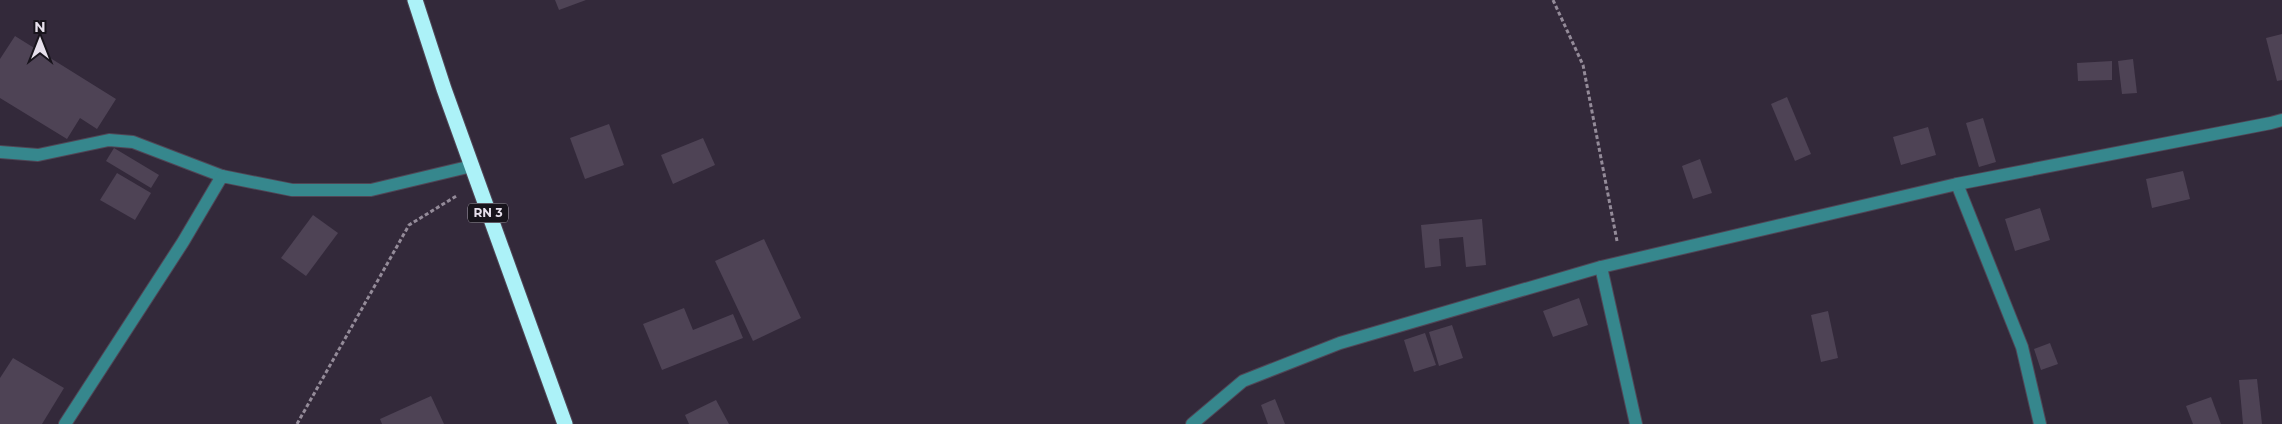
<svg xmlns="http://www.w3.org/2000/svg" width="2282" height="424" font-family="Montserrat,sans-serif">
<rect width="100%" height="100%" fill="#33293a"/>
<g fill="#4e4355">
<polygon points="555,0 586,0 559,10"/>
<polygon points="2282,34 2282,80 2277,81 2266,38"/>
<polygon points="15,36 116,99 97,129 80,118 67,139 0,98 0,59"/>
<polygon points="2133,59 2137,93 2122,94 2118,61"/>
<polygon points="2112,61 2112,80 2078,81 2077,63"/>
<polygon points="1787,97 1811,154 1795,161 1771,104"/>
<polygon points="1983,118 1996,162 1979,167 1966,123"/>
<polygon points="609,124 624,165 585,179 570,138"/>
<polygon points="1928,127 1936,155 1901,165 1893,137"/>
<polygon points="703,138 715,165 673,184 661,155"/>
<polygon points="114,148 159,175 151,188 106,161"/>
<polygon points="1700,159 1712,193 1693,199 1682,166"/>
<polygon points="2183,171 2190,199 2152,208 2146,179"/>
<polygon points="117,173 151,193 135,220 100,200"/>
<polygon points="2040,208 2050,240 2015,251 2005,219"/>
<polygon points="313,215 338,233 306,276 281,258"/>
<polygon points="1482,219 1486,265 1466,267 1463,237 1439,239 1441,266 1425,268 1421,225"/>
<polygon points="764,239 801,318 753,341 715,261"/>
<polygon points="1579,298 1588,325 1553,337 1543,311"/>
<polygon points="684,308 693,330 733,314 743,338 662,370 643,324"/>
<polygon points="1828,311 1838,358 1821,362 1811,315"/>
<polygon points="1452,325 1463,358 1439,366 1429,332"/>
<polygon points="1425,333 1436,365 1414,372 1404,340"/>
<polygon points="2050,343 2058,364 2041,370 2034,349"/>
<polygon points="13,358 64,388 42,424 0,424 0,378"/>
<polygon points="2257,379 2262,424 2243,424 2239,380"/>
<polygon points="431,396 444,424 382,424 380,419"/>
<polygon points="2211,397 2221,424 2193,424 2186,406"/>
<polygon points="1275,399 1285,424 1268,424 1261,405"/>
<polygon points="716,400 729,424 689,424 685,415"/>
</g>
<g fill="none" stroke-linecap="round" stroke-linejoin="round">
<defs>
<g id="minor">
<polyline points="0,152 38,155 109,140 133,142 222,176"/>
<polyline points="1957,184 2022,347 2040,424"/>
<polyline points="1601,267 1636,424"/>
<polyline points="65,424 183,242 222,176 292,190 371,190 472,166"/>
<polyline points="1192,424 1243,381 1340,343 1601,267 1957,184 2271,123 2282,120"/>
</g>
<polyline id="highway" points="415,0 444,89 565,424"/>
</defs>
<use href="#minor" stroke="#504656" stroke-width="14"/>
<use href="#highway" stroke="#504656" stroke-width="17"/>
<g stroke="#948b99" stroke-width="3" stroke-dasharray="4 2.5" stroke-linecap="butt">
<polyline points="1553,0 1583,65 1617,241"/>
<polyline points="297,424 409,225 458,195"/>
</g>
<use href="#minor" stroke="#36878d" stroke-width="12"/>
<use href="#highway" stroke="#acf2f8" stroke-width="15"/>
</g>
<g text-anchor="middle" stroke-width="4" stroke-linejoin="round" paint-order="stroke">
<rect fill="#18141c" stroke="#a9a3ae" stroke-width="1" x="468" y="203.5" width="40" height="19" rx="4"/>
<g font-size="12" font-weight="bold" fill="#e7e0ec">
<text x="488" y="217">RN 3</text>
</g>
</g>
<g transform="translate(40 40)" stroke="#18141c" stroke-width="4" paint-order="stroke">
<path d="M0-4L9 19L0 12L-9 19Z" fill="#e7e0ec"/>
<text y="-8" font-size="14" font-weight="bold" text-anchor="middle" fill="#e7e0ec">N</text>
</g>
</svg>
